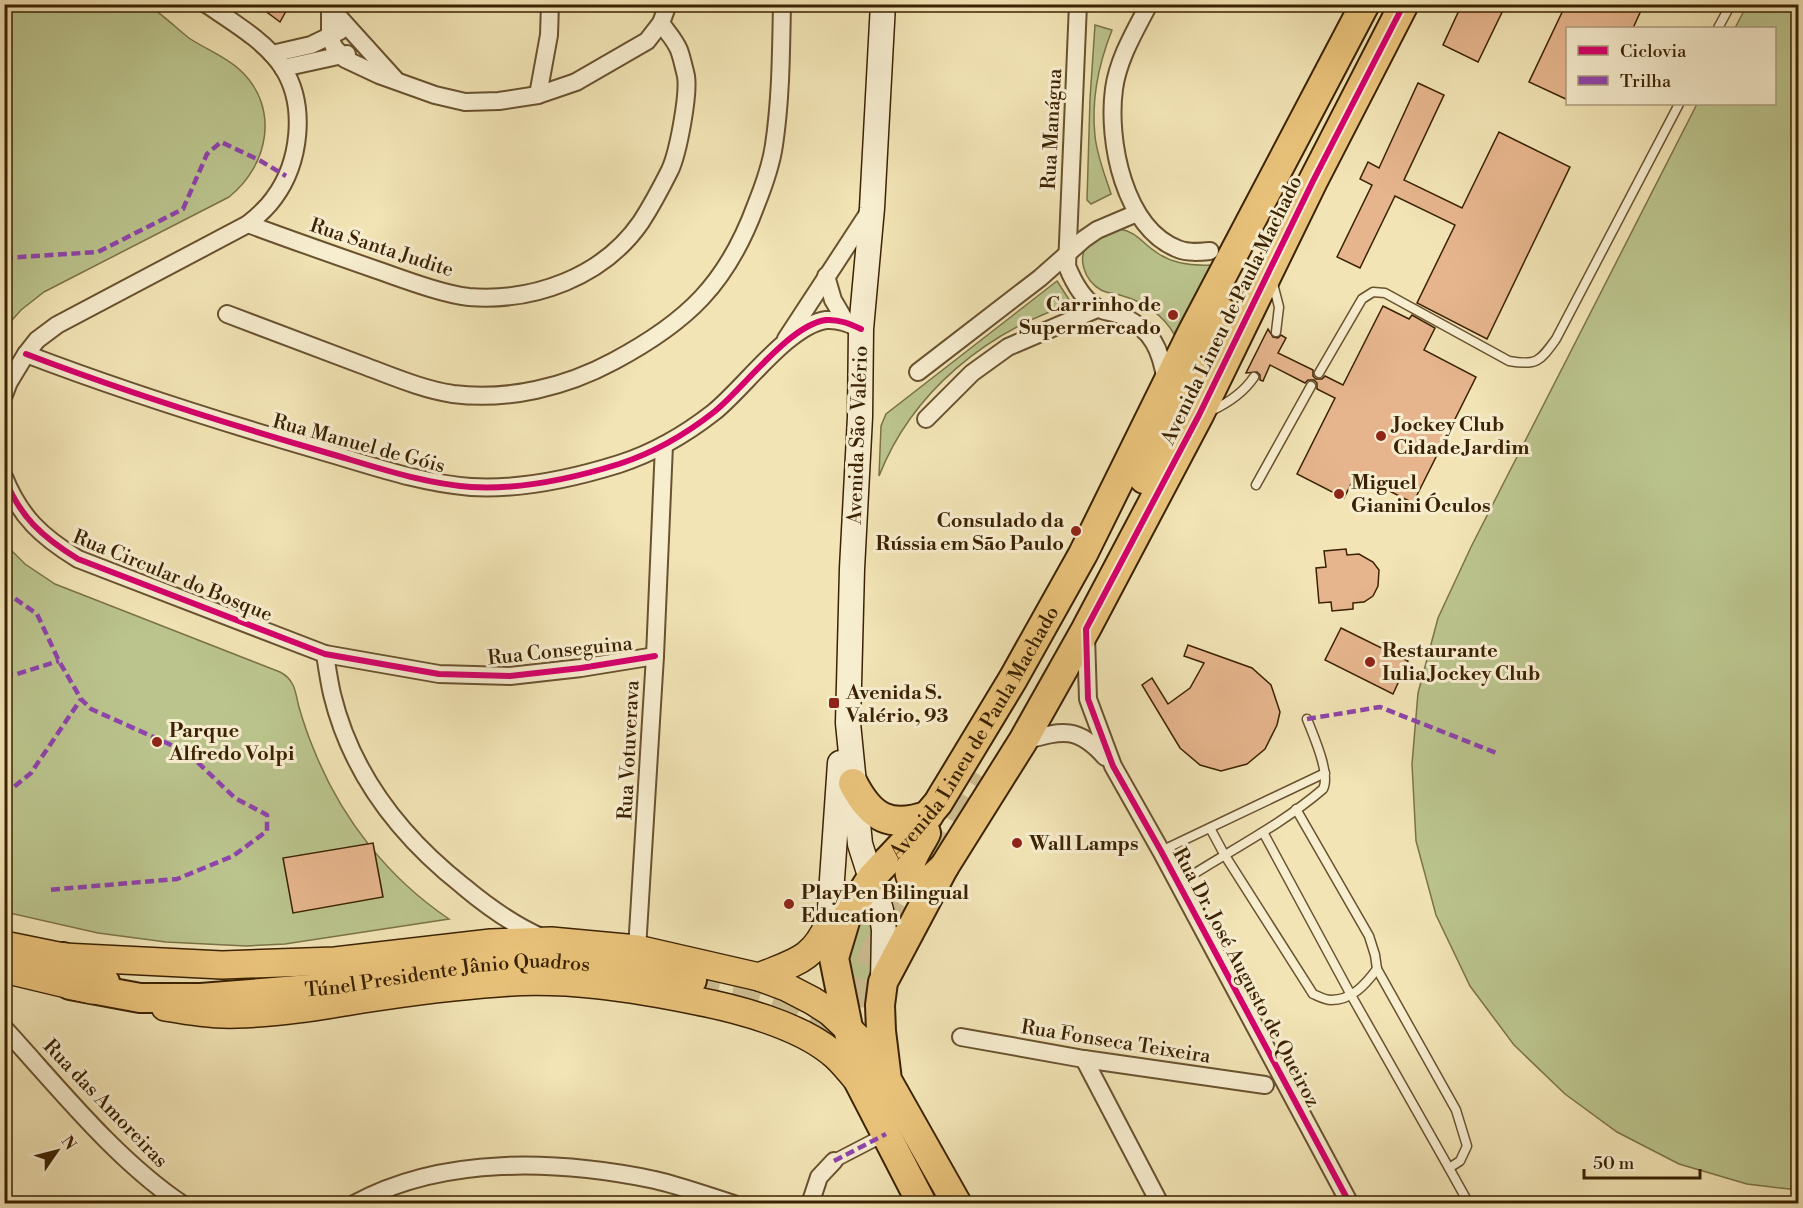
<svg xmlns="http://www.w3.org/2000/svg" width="1803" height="1208" font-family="'Libre Bodoni',serif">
<rect width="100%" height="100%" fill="#f2e4b5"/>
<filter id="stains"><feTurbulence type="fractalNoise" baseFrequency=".00333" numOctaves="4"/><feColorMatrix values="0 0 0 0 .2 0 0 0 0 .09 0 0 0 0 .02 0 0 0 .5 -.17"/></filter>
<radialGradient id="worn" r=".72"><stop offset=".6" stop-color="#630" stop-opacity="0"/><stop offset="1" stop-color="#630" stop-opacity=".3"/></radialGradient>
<g fill="#bbc48d" stroke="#7b7348" stroke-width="1.5">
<path d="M5 4C41 4 78 4 114 4 123 4 138 2 146 4 154 7 181 32 189 38 205 49 225 56 240 70 280 107 269 165 229 197L44 292 21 310 5 328Z"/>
<polygon points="1747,5 1798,5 1798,1190 1747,1184 1679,1164 1617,1132 1565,1094 1514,1045 1470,986 1436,915 1416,841 1412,764 1418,693 1438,618 1471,547 1697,104 1774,104 1774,28 1735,28"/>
<path d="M1095 25 1112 30C1099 63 1091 100 1095 136 1097 156 1105 175 1111 194L1091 204 1087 200 1090 99Z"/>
<path d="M1120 229C1137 232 1142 243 1156 252 1172 264 1192 266 1212 265L1174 334C1163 315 1144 302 1123 296 1116 293 1108 294 1101 290 1085 281 1075 257 1090 242 1097 236 1111 232 1120 229Z"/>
<path d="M1057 281 1072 304C987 331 912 392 879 476L881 426 886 414Z"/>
<path d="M4 543 25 564 55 584 280 672C286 675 290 679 293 685 296 691 297 700 299 707 303 721 308 736 314 750 341 818 388 878 449 919L285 944 246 946 166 942 98 933 5 912Z"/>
<polygon points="870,892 877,937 868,985 859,986 848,983 847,948"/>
</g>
<g fill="#e6b58d" stroke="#3b2202" stroke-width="1.5">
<polygon points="256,4 290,4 280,22"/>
<polygon points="1462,4 1506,4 1478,62 1443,45"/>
<polygon points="1566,4 1644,4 1633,28 1568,28 1568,100 1529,82"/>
<polygon points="1418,83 1444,95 1404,180 1462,208 1499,132 1570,167 1487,339 1417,303 1455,225 1395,196 1360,268 1337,257 1372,185 1360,179 1368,162 1379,168"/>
<polygon points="1383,306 1409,319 1412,315 1435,328 1424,350 1476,377 1413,503 1356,474 1344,498 1297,474 1335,398 1317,389 1317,383 1314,380 1308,380 1305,383 1270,365 1263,381 1260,380 1260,375 1257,372 1246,373 1268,329 1273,337 1278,338 1281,335 1286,338 1278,353 1313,370 1313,376 1316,379 1322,379 1325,376 1343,385"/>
<polygon points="1346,549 1347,555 1359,554 1373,562 1379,570 1378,586 1373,596 1364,602 1353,603 1353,609 1332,611 1331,602 1319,603 1316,568 1326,567 1324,551"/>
<polygon points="1341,628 1408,661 1393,694 1325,660"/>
<polygon points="1188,645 1252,668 1271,685 1280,712 1277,725 1265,749 1247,764 1221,771 1200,765 1180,748 1142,685 1152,678 1168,704 1190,688 1204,663 1184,656"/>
<polygon points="373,843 383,897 293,913 283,858"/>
</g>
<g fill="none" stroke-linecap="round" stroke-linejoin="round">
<g stroke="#cdbd91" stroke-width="28" stroke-dasharray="28 14" stroke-linecap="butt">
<path d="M692 980C712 984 733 986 752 992 790 1003 824 1023 854 1048"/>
<polyline points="856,1049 860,1006 867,969 882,936 981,776"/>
</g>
<defs>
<g id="service">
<polyline points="1718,28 1731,4"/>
<polyline points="1272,280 1279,307 1276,332"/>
<path d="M1319 373 1362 299 1373 292 1385 293 1509 361C1537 366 1540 361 1556 339L1679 104"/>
<path d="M1211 411C1228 403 1244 392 1254 377"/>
<polyline points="1256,485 1311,386"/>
<path d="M1210 828 1224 854 1313 994C1318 996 1325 1000 1331 1000 1352 1000 1365 985 1377 969L1375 955 1369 936 1296 809"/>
<polyline points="1263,832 1351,995 1449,1168 1460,1161 1467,1146 1456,1110 1377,969"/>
<polyline points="1161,851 1325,773"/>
<path d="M1178 884C1227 852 1280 826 1323 789 1331 774 1313 735 1307 719"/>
<polyline points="1449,1168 1469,1204"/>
</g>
<polyline id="pedestrian" points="834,1161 886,1134"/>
<g id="minor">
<path d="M1078 4 1067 266C1073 281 1082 298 1096 307 1102 312 1114 312 1122 316 1153 330 1161 350 1166 382"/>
<path d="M1149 4C1135 31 1118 59 1114 89 1107 141 1124 228 1178 249 1188 253 1199 252 1210 251"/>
<polyline points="328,5 395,79"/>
<polyline points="330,9 330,37 334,47 345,59 379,75 435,95 465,102 499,101 538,95 576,82 647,41 661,23"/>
<polyline points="272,54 311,45 340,31"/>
<polyline points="283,68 347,54"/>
<polyline points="538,95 549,35 550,4"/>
<path d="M248 224C291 240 334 255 377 270 403 279 442 294 469 297 534 302 603 277 641 222 652 205 661 188 670 170 678 153 689 95 686 76 684 68 682 58 679 50 675 40 667 32 661 23L668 4"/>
<polyline points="826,276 833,300 846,322"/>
<path d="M227 314C272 331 317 348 362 365 392 376 421 389 453 394 508 401 566 387 614 361 687 322 727 284 756 205 764 185 771 166 774 145 781 98 781 51 782 4"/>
<polyline points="786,339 871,209"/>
<path d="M26 354C123 391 221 422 321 451 370 465 419 483 471 487 521 490 571 479 619 464 653 453 686 434 714 412 744 388 789 325 826 320 839 319 850 324 861 329"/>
<polyline points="918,372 1040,278 1084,239 1097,230 1137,213"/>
<path d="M4 395 9 382 26 354 37 340 57 325 248 224C258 216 267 208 274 198 300 163 307 106 283 68 267 42 231 21 206 4"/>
<polyline points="926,419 972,373 1008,347 1097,309"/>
<path d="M4 477C20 517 42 537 78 559L325 654 439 674 510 676 581 668 655 656"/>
<polyline points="1086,636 1088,699 1113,766 1161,851 1350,1204"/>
<path d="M325 654C327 667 329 681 332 694 351 773 401 837 463 886 488 907 513 925 543 938"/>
<path d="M1023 741C1061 731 1077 725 1105 757"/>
<polyline points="637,949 655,656 664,445"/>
<path d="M4 1028C58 1087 116 1160 182 1204"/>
<polyline points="961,1037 1084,1059 1265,1085"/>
<polyline points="1084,1059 1160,1204"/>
<path d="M354 1204C443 1155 558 1160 655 1180 681 1186 708 1196 734 1204"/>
<polyline points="810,1204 819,1177 834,1161"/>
</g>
<g id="secondary">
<polyline points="883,4 872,208 861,329 860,417 852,569 848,723 860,844 881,910 884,930 883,982"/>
<polyline points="831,941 829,923 840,763"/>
</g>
<g id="primary">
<polyline points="4,945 63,957 222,965 335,961 491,943 551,941 637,949 759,977 786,987 813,1001 830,1012 860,1040 887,1080"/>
<polyline points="4,969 92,990"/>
<path d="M759 977C794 962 813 961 829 923"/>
<path d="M165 1007C189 1011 213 1015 237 1014 280 1013 321 1006 363 999 408 992 453 986 498 983 564 977 633 988 697 1001 738 1009 798 1025 831 1052 842 1060 850 1072 859 1082"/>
</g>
<g id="trunk">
<polyline points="1144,479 1206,354 1221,311"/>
<path d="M853 783C871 818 890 829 929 815"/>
<path d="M926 833C919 848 898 872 918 885L931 879 944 867"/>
<polyline points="63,957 84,975 105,982"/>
<path id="s1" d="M70 985 140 998H201L335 987 476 965 542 960 641 969 692 980"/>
<path id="s2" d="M922 1204 859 1082 834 958 846 918 872 877 907 840 938 803 1013 679 1083 554 1193 331 1365 4"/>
<polyline points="957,1204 887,1080 881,1031 880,1005 883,982 944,867 1023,741 1086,629 1199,415 1313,181 1404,4"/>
</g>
</defs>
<use href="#service" stroke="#69522f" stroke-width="11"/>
<use href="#pedestrian" stroke="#69522f" stroke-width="15"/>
<use href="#minor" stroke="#69522f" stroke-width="20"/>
<use href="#secondary" stroke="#3b2202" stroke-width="27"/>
<use href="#primary" stroke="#3b2202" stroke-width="30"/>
<use href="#trunk" stroke="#3b2202" stroke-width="32"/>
<use href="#service" stroke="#f7edcf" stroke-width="8"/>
<use href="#pedestrian" stroke="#f7edcf" stroke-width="12"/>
<use href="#minor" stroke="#f7edcf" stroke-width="16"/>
<use href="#secondary" stroke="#f7edcf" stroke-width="24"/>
<use href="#primary" stroke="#e9c27a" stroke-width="27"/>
<use href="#trunk" stroke="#e9c27a" stroke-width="28"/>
<g stroke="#8e44ad" stroke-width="4.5" stroke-dasharray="9 4.5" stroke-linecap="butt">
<polyline points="4,258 98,252 183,209 207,154 221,142 259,160 286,176"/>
<polyline points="4,591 37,614 59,661 81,699 91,709 169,744 192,757 235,798 267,815 267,831 233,856 177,879 48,890"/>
<polyline points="4,675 17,674 59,661"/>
<polyline points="1307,719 1380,707 1499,754"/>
<polyline points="4,795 31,773 81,699"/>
<polyline points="834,1161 886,1134"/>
</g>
<defs>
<g id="cycleway">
<path d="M26 354C123 391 221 422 321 451 370 465 419 483 471 487 521 490 571 479 619 464 653 453 686 434 714 412 744 388 789 325 826 320 839 319 850 324 861 329"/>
<path d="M4 477C20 517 42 537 78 559L325 654 439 674 510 676 581 668 655 656"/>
<polyline points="1350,1204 1161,851 1113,766 1088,699 1086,629 1199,415 1313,181 1404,4"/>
</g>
</defs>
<use href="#cycleway" stroke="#f7edcf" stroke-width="10"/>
<use href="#cycleway" stroke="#d6006c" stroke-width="6"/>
</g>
<g fill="#8f2418" stroke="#f7edcf" stroke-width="2">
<circle cx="1173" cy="315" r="6"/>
<circle cx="1381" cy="436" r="6"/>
<circle cx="1339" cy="494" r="6"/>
<circle cx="1076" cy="531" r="6"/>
<circle cx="1370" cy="662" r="6"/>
<rect x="828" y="697" width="12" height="12" rx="3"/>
<circle cx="157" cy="742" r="6"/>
<circle cx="1017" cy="843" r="6"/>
<circle cx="789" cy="904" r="6"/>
</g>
<g text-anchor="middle" stroke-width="6" stroke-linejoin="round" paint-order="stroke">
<g font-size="20" fill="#3b2202" stroke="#f7edcf">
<text transform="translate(1051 129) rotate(-87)" y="7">Rua Manágua</text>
<text transform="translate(382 247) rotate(18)" y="7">Rua Santa Judite</text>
<text transform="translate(1231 310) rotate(-64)" y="7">Avenida Lineu de Paula Machado</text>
<text transform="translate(857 435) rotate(-88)" y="7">Avenida São Valério</text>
<text transform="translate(359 443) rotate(15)" y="7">Rua Manuel de Góis</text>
<text transform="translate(173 575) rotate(22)" y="7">Rua Circular do Bosque</text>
<text transform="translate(560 650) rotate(-6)" y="7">Rua Conseguina</text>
<text dy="7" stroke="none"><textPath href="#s2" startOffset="532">Avenida Lineu de Paula Machado</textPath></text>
<text transform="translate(628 750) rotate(-87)" y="7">Rua Votuverava</text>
<text transform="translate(1247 977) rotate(62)" y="7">Rua Dr. José Augusto de Queiroz</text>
<text dy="7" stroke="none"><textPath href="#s1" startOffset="380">Túnel Presidente Jânio Quadros</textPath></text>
<text transform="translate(1116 1041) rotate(9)" y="7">Rua Fonseca Teixeira</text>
<text transform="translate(106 1103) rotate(46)" y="7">Rua das Amoreiras</text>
</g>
<g font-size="20" font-weight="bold" fill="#3b2202" stroke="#f7edcf" text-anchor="start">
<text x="1161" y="311" text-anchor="end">Carrinho de<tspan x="1161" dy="23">Supermercado</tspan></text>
<text x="1393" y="431">Jockey Club<tspan x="1393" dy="23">Cidade Jardim</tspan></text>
<text x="1351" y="489">Miguel<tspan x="1351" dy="23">Gianini Óculos</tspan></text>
<text x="1064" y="527" text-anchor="end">Consulado da<tspan x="1064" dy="23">Rússia em São Paulo</tspan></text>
<text x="1382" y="657">Restaurante<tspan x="1382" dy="23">Iulia Jockey Club</tspan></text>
<text x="846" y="699">Avenida S.<tspan x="846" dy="23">Valério, 93</tspan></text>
<text x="169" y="737">Parque<tspan x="169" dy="23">Alfredo Volpi</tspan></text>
<text x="1029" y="850">Wall Lamps</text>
<text x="801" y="899">PlayPen Bilingual<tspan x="801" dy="23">Education</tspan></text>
</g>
</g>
<rect width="1803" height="1208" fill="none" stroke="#f2e4b5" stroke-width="24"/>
<rect x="6" y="6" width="1791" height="1196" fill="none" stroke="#3b2202" stroke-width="3"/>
<rect x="12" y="12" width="1779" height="1184" fill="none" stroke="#3b2202" stroke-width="1.5"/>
<rect x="1566" y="27" width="210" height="78" fill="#f7edcf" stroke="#ac9c7d" stroke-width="1.5"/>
<rect x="1578" y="46" width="30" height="9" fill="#d6006c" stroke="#ac9c7d" stroke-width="1.5"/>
<text x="1620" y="57" font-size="18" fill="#3b2202">Ciclovia</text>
<rect x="1578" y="76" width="30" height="9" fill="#8e44ad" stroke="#ac9c7d" stroke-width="1.5"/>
<text x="1620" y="87" font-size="18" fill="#3b2202">Trilha</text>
<g transform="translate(57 1151) rotate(55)" stroke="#f7edcf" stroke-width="4.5" paint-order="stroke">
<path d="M0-4.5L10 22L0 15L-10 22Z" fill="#3b2202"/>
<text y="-9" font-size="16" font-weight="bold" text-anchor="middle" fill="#3b2202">N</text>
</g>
<path d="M1584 1169v9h116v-9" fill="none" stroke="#3b2202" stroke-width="3"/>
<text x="1593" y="1169" font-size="18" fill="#3b2202" stroke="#f7edcf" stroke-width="4.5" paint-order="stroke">50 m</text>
<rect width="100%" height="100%" filter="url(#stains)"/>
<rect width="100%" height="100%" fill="url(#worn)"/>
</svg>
